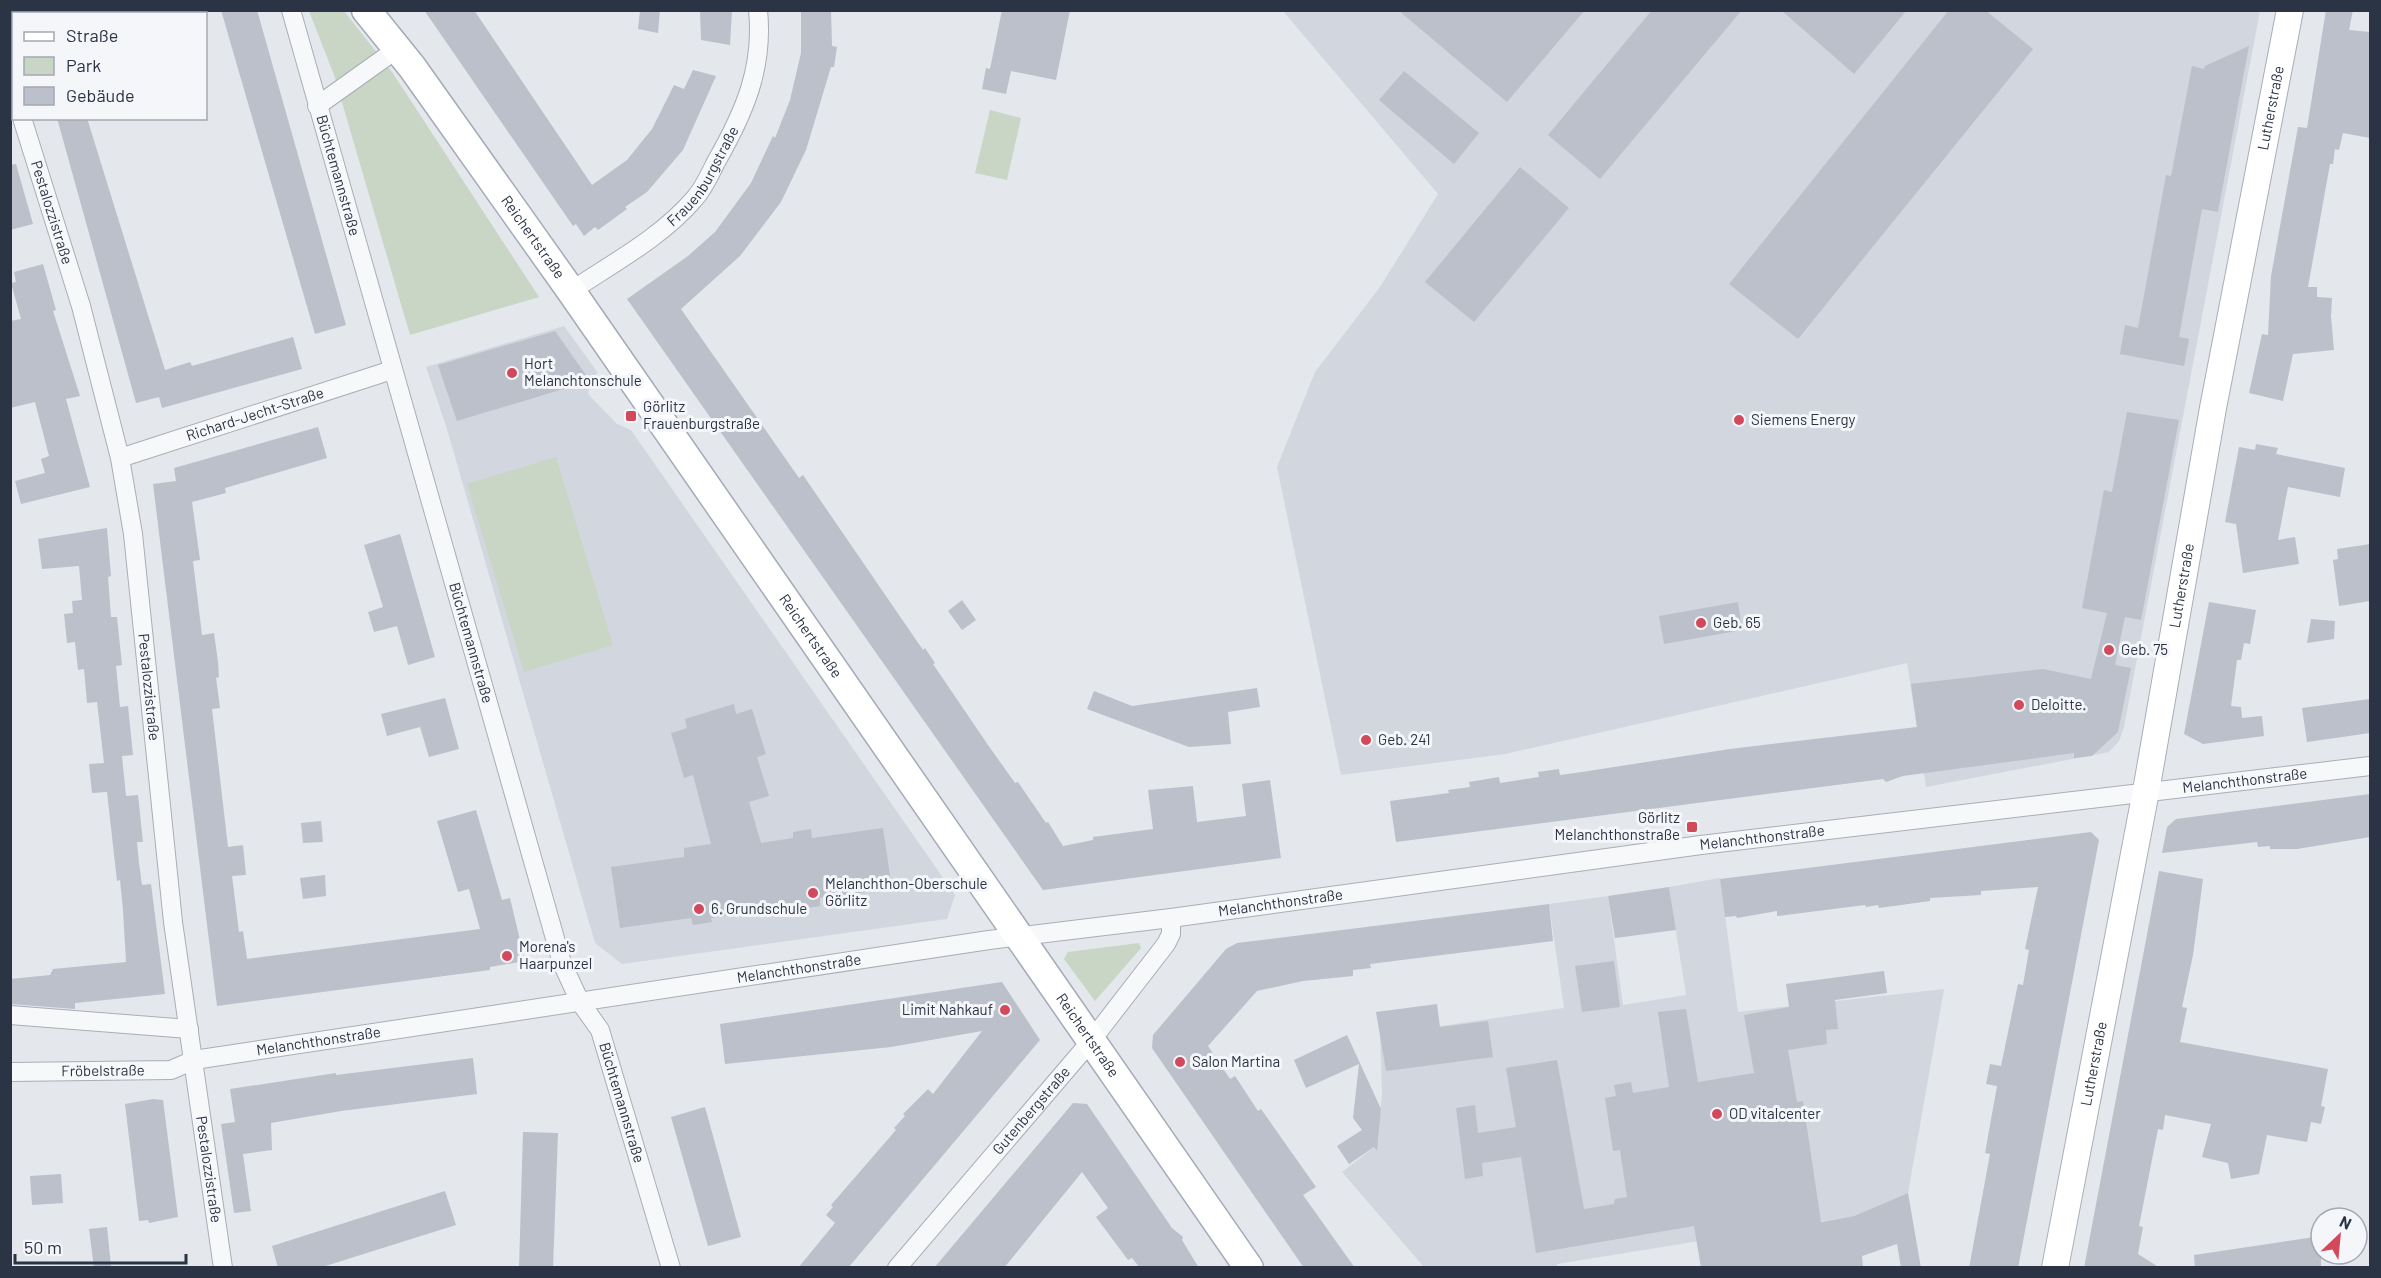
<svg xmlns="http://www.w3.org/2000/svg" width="2381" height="1278" font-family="Barlow,sans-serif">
<rect width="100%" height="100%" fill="#e4e7ec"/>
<g fill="#d2d6de">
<polygon points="1283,11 2260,11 2124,727 2119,741 2109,752 1926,787 1907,663 1505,754 1341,775 1277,467 1315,372 1380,287 1438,194"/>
<polygon points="564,326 598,373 591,378 588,394 617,424 631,430 955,895 947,919 622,964 595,943 447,429 426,367"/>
<polygon points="1720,878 1738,1012 1944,989 1908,1193 1854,1216 1557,1264 1557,1267 1424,1267 1342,1172 1378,1144 1382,1092 1380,1035 1564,1008 1549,904 1608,896 1623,1005 1686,995 1669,887"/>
</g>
<g fill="#c9d6c5">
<polygon points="309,11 344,11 392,72 539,297 410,335 334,75"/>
<polygon points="990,110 1021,118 1007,180 975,173"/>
<polygon points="556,457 613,645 524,672 467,484"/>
<polygon points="1139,943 1141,948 1095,1001 1064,959 1068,952"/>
</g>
<g fill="#bbc0ca">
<polygon points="221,10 257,10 346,325 315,334"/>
<polygon points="424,10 474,10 592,185 627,160 652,129 674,85 684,89 693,70 716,76 683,150 647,192 625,207 627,209 598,230 595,227 584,236 576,224 573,226"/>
<polygon points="640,10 660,10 658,33 638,29"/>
<polygon points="700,10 732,10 730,45 701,40"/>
<polygon points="801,10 831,10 832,46 837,47 834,67 831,67 806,150 781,202 740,256 681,309 799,478 803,475 923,650 925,648 935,663 933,664 988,745 1015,783 1018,782 1046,823 1048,822 1063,846 1093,840 1093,837 1153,829 1148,790 1193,786 1197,822 1246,816 1242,784 1270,780 1281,858 1043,890 627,299 688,256 715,232 751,183 773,136 775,138 790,100 801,53"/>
<polygon points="1002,10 1070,10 1056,80 1011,71 1006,94 982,89 986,68 990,69"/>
<polygon points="1398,10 1585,10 1507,102"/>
<polygon points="1652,10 1742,10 1600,179 1548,135"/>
<polygon points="1781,10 1907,10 1854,74"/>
<polygon points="1949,10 1985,10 2033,49 1798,339 1729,284"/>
<polygon points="2326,10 2353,10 2349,30 2370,32 2370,138 2343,133 2339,150 2335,149 2333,164 2330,164 2308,287 2317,287 2317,297 2332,298 2331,316 2334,350 2293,354 2283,401 2249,393 2262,334 2268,335 2271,276 2298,127 2307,128"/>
<polygon points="2249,46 2218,212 2202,209 2179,337 2189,339 2184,366 2120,354 2125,325 2138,328 2166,175 2171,176 2192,66 2204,69 2205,66"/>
<polygon points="1404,71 1479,133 1454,164 1379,100"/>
<polygon points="57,118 87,118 165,370 190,362 192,366 293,337 302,369 162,408 159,397 136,403"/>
<polygon points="16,164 33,224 10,230 10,165"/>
<polygon points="1520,167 1569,208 1474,322 1425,282"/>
<polygon points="43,264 56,310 53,311 80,396 66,399 90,487 21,504 15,481 45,473 41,459 49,456 35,402 10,408 10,321 21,319 11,283 16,282 14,272"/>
<polygon points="555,331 590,381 457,421 438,365"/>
<polygon points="2127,412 2179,420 2141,620 2125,617 2115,665 2131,668 2118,732 2092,756 2074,758 2074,753 1903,776 1886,782 1883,779 1396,842 1390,801 1449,793 1448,790 1470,787 1469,782 1499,777 1500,783 1539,777 1538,772 1559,769 1560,775 1582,772 1730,749 1917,727 1911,684 2043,669 2091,679 2107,613 2082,608 2104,490 2112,492"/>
<polygon points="318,427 327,458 225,488 226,493 192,502 200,560 193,561 202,635 214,633 218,662 219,677 216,678 220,708 212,709 228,847 243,845 246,875 232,876 239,932 243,931 247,959 480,929 469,889 458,892 437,821 476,810 502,900 510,898 525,961 490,967 490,970 217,1006 153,484 176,481 174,468"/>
<polygon points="2256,444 2278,448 2276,454 2345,468 2340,497 2288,487 2278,540 2295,537 2299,564 2243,573 2236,524 2225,522 2239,447 2255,450"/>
<polygon points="107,528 111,576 108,577 111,617 117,617 122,665 116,666 120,707 128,706 133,755 122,756 126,796 138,795 143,842 137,842 139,863 142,885 151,884 165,994 75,1003 75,1009 10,1004 10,979 50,975 53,969 126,962 123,910 120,880 117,881 107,792 92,793 89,764 104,763 97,702 87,703 84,669 78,670 75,642 67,643 64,614 73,613 72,601 82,600 79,566 42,569 38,539"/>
<polygon points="400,534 435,657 408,665 397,626 374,632 368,612 383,607 364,545"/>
<polygon points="2370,544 2370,601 2339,606 2333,560 2338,559 2337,549"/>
<polygon points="962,600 976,620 962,630 948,611"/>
<polygon points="1738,602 1742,630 1664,644 1659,616"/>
<polygon points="2209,602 2256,610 2250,644 2244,643 2241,660 2237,660 2231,706 2241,707 2242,718 2262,716 2264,736 2203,744 2184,734"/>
<polygon points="2311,619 2335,621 2334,639 2307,643"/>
<polygon points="1257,688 1260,707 1228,712 1231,744 1189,747 1087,709 1094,691 1132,706"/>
<polygon points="445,698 459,749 429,757 420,727 387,736 381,714"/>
<polygon points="2370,699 2370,733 2307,742 2302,708"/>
<polygon points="734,704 736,714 752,709 766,754 757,757 769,796 749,802 761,843 793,838 793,832 811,829 812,838 883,828 892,889 820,898 820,906 801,909 801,905 711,918 712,922 693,925 691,918 620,928 611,867 684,857 684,848 711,844 693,775 684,778 671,733 687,728 685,719"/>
<polygon points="2370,794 2370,837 2297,849 2270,849 2270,846 2258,847 2257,842 2162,853 2167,827 2176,819"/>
<polygon points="321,821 323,842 303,843 301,823"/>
<polygon points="2091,832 2099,840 2018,1268 1969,1268 1990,1154 1985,1153 1997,1086 1986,1084 1990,1064 2001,1066 2018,984 2023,985 2029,950 2025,949 2038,887 1981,891 1981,895 1930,898 1930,901 1879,908 1878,905 1866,907 1865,905 1777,916 1777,911 1737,918 1736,916 1725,917 1720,879"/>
<polygon points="2159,871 2203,879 2193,955 2182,1007 2187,1008 2180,1042 2328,1069 2321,1106 2325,1107 2321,1124 2311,1122 2307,1142 2267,1135 2259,1174 2231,1179 2228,1163 2202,1157 2211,1124 2165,1115 2163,1130 2158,1129 2139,1226 2143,1227 2138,1254 2160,1268 2084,1268"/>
<polygon points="325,875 326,896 303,899 300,878"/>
<polygon points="1669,887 1676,930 1615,938 1608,896"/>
<polygon points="1549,904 1553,941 1370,964 1371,968 1353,970 1353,976 1303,981 1257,991 1208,1046 1230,1079 1235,1076 1258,1111 1261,1109 1316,1187 1303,1195 1355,1268 1304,1268 1152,1048 1153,1035 1226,949 1237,943"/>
<polygon points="1614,961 1620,1007 1582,1012 1575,966"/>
<polygon points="1884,971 1887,993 1835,1000 1838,1029 1826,1030 1827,1044 1788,1050 1797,1102 1803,1101 1821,1222 1854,1216 1908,1193 1921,1268 1901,1268 1897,1244 1862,1256 1863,1268 1701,1268 1694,1226 1536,1253 1521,1157 1482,1163 1483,1176 1465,1179 1456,1108 1475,1105 1478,1133 1516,1127 1506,1068 1557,1060 1584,1209 1614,1204 1615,1199 1627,1197 1620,1150 1613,1151 1605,1098 1616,1096 1614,1085 1631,1082 1633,1093 1669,1087 1658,1012 1686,1009 1698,1082 1754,1073 1744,1015 1789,1007 1786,984"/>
<polygon points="1002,982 1040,1040 848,1268 798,1268 835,1223 826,1215 833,1207 831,1205 896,1130 894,1128 905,1116 903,1114 928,1089 933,1094 982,1031 891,1047 725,1064 720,1024"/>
<polygon points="1437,1004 1440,1027 1488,1021 1493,1057 1386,1071 1376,1012"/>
<polygon points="1347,1035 1381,1109 1377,1151 1374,1147 1349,1164 1337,1146 1362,1130 1353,1118 1359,1064 1306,1088 1294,1060"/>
<polygon points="473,1058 477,1094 341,1111 271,1123 272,1150 243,1154 251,1211 234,1213 221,1124 235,1122 230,1089 336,1073 336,1075"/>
<polygon points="153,1099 163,1100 178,1217 149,1223 148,1220 139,1221 125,1104"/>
<polygon points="1073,1103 1087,1104 1172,1228 1183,1237 1182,1240 1199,1268 1140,1268 1132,1258 1128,1260 1096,1217 1108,1208 1082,1172 1004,1268 934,1268"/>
<polygon points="705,1107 741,1237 708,1246 671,1117"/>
<polygon points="523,1132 558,1133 553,1268 519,1268"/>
<polygon points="61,1174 63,1203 32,1205 30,1176"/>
<polygon points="445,1191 456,1225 319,1268 278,1268 272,1246"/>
<polygon points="107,1227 111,1266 94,1268 89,1229"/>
<polygon points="2321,1236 2321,1268 2195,1268 2194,1255"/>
</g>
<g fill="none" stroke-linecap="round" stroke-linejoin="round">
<defs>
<g id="street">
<path id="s1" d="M291 10 562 963 580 1002 600 1030 671 1268"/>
<polyline points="10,85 14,94"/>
<polyline points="317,106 397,49"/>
<path id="s2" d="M22 118 81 306 120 458 133 534 173 922 223 1268"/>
<path id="s3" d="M571 291C613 263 662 237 695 198 704 188 710 174 716 162 744 113 764 68 758 10"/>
<path id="s4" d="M120 458 392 370"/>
<polyline points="10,1015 189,1029"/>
<path id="s5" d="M10 1072 171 1070 194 1060 989 940 1171 918 1701 845 2370 766"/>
<path id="s6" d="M897 1268 1091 1041 1166 944 1171 934V918"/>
</g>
<g id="secondary">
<path id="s7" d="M2055 1268 2146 791 2213 408 2290 10"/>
</g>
<g id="primary">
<path id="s8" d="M366 10 412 67 571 291 1249 1268"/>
</g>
</defs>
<use href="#street" stroke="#a9aeb7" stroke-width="20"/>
<use href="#secondary" stroke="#a9aeb7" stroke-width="28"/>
<use href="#primary" stroke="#a3abb8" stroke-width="31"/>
<use href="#street" stroke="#f7f8fa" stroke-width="18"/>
<use href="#secondary" stroke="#fff" stroke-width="26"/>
<use href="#primary" stroke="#fff" stroke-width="28"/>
</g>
<g fill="#d1495b" stroke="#f4f6f9" stroke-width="2">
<circle cx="512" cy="373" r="6"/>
<rect x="625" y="410" width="12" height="12" rx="3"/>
<circle cx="1739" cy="420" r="6"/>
<circle cx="1701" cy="623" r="6"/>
<circle cx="2109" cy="650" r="6"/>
<circle cx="2019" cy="705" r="6"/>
<circle cx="1366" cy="740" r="6"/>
<rect x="1686" y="821" width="12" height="12" rx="3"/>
<circle cx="813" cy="893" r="6"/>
<circle cx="699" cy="909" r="6"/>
<circle cx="507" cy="956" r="6"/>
<circle cx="1005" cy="1010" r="6"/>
<circle cx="1180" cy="1062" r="6"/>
<circle cx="1717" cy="1114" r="6"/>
</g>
<g text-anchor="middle" stroke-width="6" stroke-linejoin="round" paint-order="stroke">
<g font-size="15" fill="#2b3445" stroke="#f4f6f9">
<text dy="5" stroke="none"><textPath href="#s7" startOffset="1180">Lutherstraße</textPath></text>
<text dy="5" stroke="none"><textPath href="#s3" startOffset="178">Frauenburgstraße</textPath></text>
<text dy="5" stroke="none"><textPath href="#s1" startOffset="172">Büchtemannstraße</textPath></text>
<text dy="5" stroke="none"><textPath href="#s2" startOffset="99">Pestalozzistraße</textPath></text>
<text dy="5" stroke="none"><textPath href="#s8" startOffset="282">Reichertstraße</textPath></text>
<text dy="5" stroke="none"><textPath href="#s4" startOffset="142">Richard-Jecht-Straße</textPath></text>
<text dy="5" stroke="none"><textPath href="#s7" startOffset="694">Lutherstraße</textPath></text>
<text dy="5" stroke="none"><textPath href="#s8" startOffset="768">Reichertstraße</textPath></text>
<text dy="5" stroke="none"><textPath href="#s1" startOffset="658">Büchtemannstraße</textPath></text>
<text dy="5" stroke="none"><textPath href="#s2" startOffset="585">Pestalozzistraße</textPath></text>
<text dy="5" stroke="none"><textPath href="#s5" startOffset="2256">Melanchthonstraße</textPath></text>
<text dy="5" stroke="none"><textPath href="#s5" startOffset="1770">Melanchthonstraße</textPath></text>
<text dy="5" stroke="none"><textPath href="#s5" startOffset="1284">Melanchthonstraße</textPath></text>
<text dy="5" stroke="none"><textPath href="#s5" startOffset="798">Melanchthonstraße</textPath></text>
<text dy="5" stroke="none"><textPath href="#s8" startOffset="1254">Reichertstraße</textPath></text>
<text dy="5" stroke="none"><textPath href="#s5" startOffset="312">Melanchthonstraße</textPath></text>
<text dy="5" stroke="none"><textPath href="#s7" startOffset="208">Lutherstraße</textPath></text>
<text dy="5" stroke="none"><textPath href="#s5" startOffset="93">Fröbelstraße</textPath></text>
<text dy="5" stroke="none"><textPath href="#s1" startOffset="1144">Büchtemannstraße</textPath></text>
<text dy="5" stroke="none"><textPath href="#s6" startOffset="207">Gutenbergstraße</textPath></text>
<text dy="5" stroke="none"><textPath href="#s2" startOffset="1071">Pestalozzistraße</textPath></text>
</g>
<g font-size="15" fill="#2b3445" stroke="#f4f6f9" text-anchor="start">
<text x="524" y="369">Hort<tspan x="524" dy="17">Melanchtonschule</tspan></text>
<text x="643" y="412">Görlitz<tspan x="643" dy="17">Frauenburgstraße</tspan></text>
<text x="1751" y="425">Siemens Energy</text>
<text x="1713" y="628">Geb. 65</text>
<text x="2121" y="655">Geb. 75</text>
<text x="2031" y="710">Deloitte.</text>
<text x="1378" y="745">Geb. 241</text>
<text x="1680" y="823" text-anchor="end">Görlitz<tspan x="1680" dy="17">Melanchthonstraße</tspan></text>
<text x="825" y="889">Melanchthon-Oberschule<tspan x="825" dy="17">Görlitz</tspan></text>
<text x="711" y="914">6. Grundschule</text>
<text x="519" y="952">Morena's<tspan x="519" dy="17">Haarpunzel</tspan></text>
<text x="993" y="1015" text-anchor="end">Limit Nahkauf</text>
<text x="1192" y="1067">Salon Martina</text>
<text x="1729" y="1119">OD vitalcenter</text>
</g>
</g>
<rect width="2381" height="1278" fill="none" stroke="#2b3445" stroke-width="24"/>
<rect x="12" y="12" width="195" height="108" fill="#f4f6f9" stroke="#a4a8b1" stroke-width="1.5"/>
<rect x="24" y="32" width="30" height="9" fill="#ffffff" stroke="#a4a8b1" stroke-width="1.5"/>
<text x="66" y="42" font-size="18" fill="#2b3445">Straße</text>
<rect x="24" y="57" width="30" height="18" fill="#c9d6c5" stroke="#a4a8b1" stroke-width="1.5"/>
<text x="66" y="72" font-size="18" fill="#2b3445">Park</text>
<rect x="24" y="87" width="30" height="18" fill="#bbc0ca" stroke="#a4a8b1" stroke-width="1.5"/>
<text x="66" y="102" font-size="18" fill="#2b3445">Gebäude</text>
<g transform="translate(2339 1236) rotate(26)"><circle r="28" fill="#f4f6f9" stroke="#a4a8b1" stroke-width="1.5"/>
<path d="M0-4.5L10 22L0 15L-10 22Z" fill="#d1495b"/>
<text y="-9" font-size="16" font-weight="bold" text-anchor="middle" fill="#2b3445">N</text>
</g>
<path d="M15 1254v9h171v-9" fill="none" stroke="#2b3445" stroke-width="3"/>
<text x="24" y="1254" font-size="18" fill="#2b3445" stroke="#f4f6f9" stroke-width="4.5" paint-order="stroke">50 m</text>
</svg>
